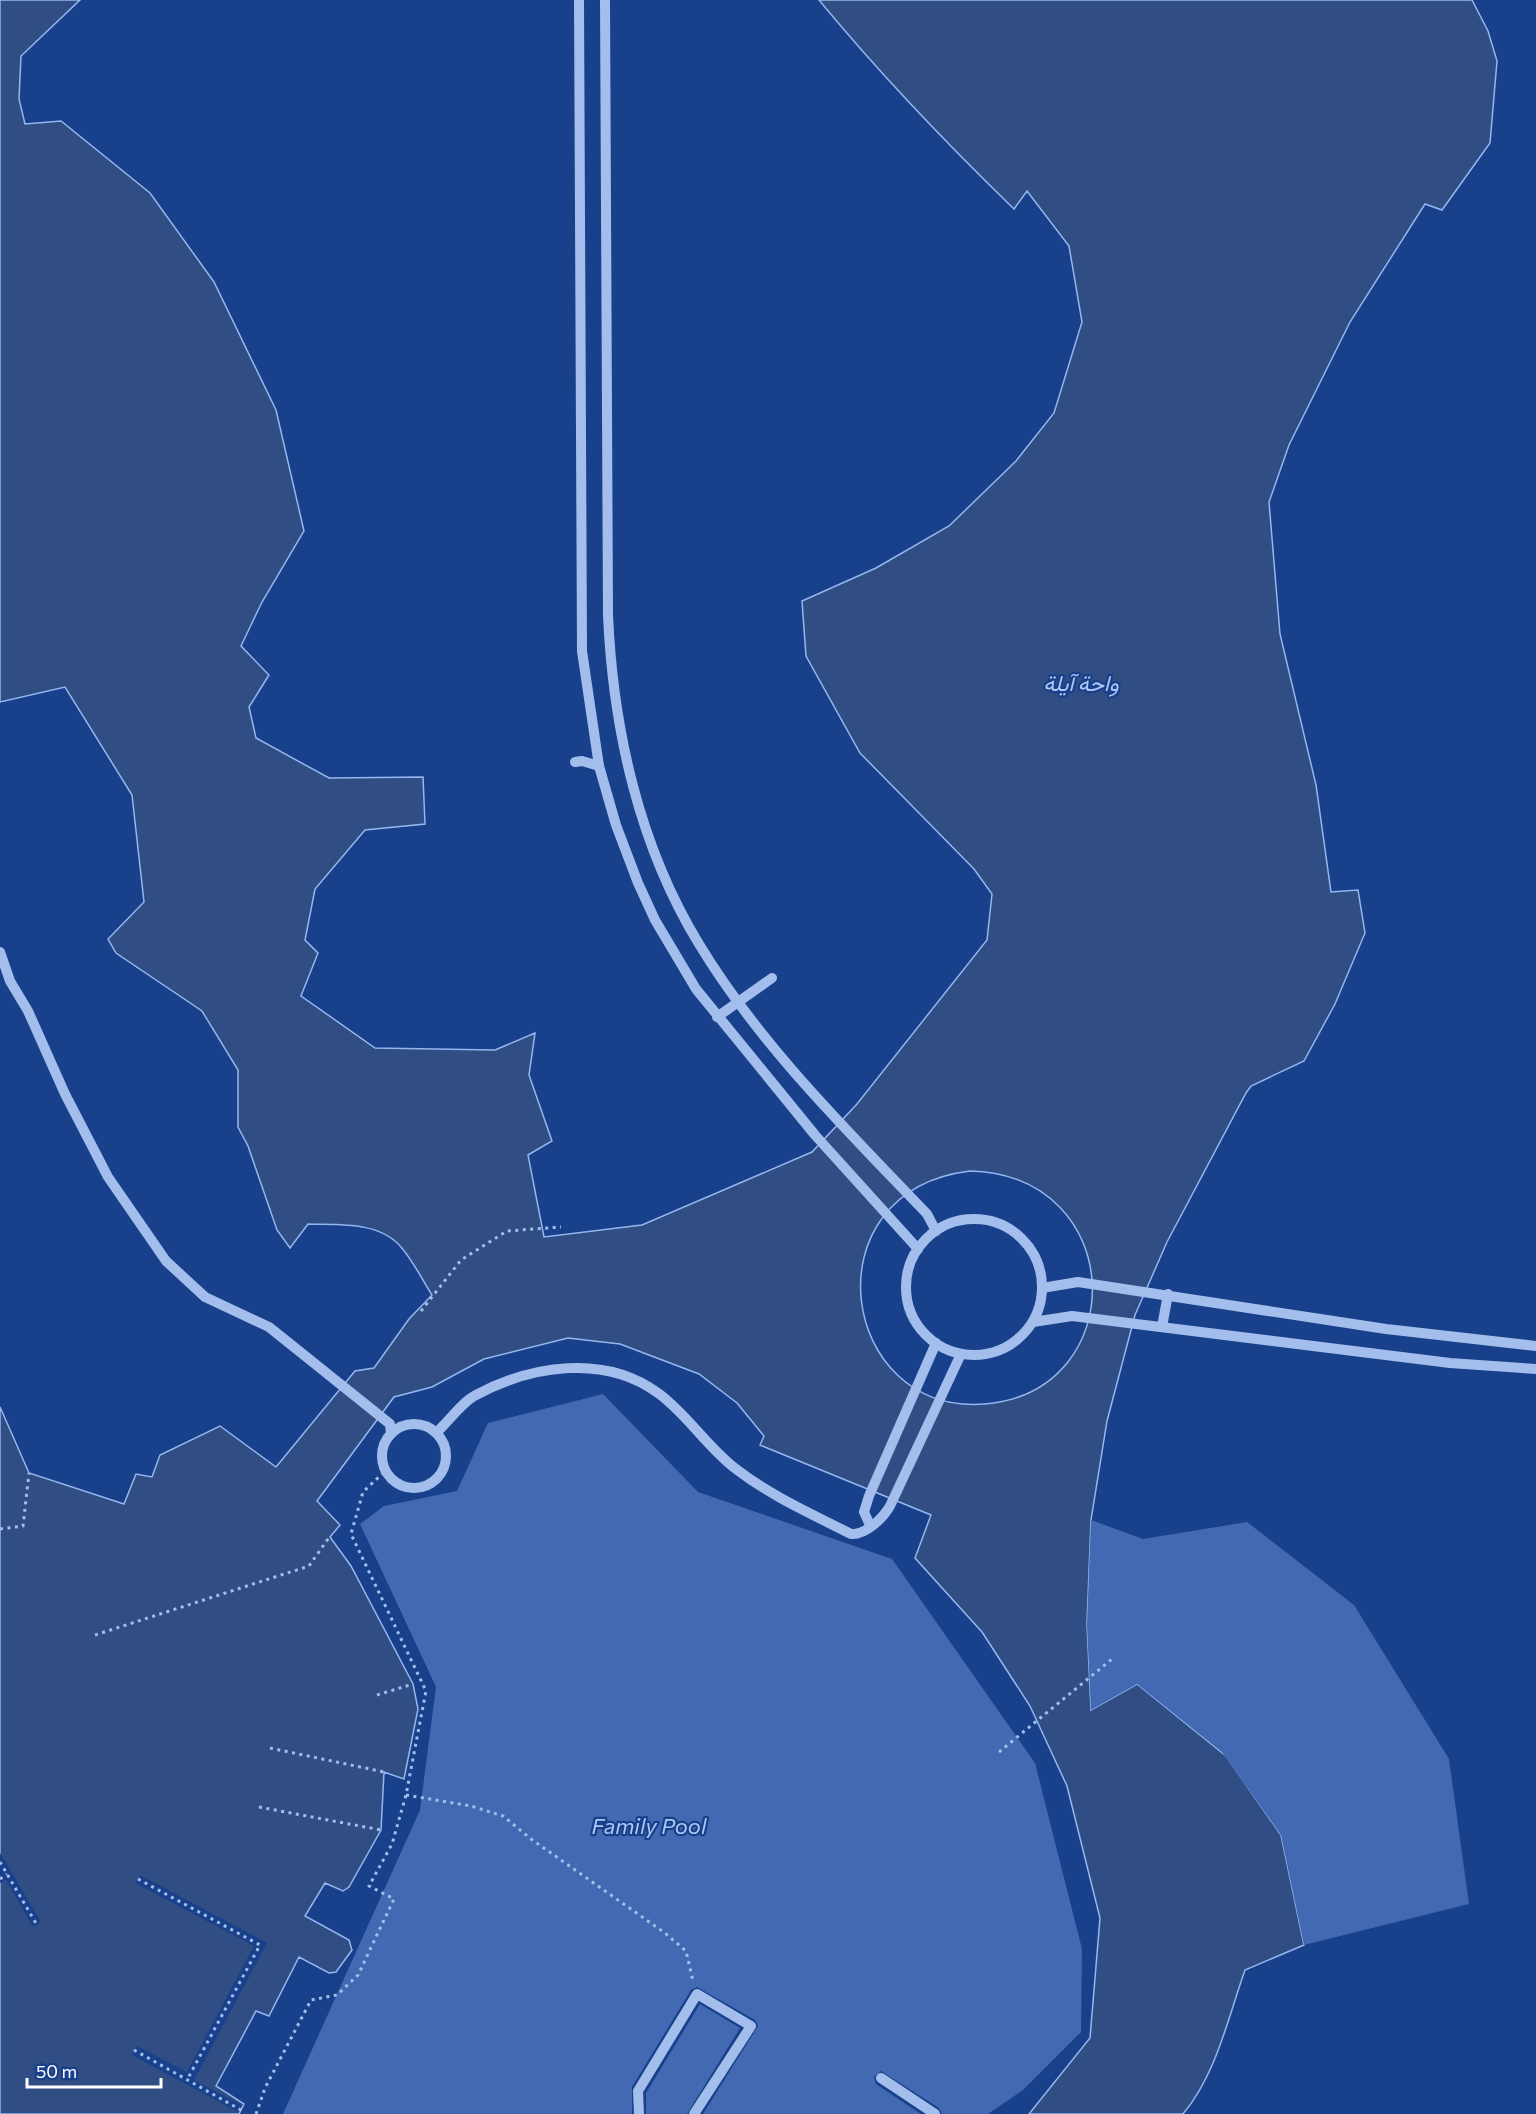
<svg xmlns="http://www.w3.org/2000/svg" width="1536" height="2114" font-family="Commissioner,Vazirmatn,sans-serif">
<rect width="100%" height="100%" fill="#19408a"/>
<path fill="#304d84" stroke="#95b7f0" stroke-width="1.5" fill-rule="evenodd" d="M0 0H80L21 56 19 99 25 124 61 121 150 193 214 282 276 410 304 531 262 602 241 646 269 675 249 707 256 738 329 778 423 777 425 824 365 830 315 889 305 940 318 953 301 996 375 1048 495 1050 535 1033 529 1075 552 1141 528 1155 544 1237 642 1225 812 1152 857 1104 987 940 992 894 974 869 860 753 806 656 802 601 876 568 949 526 1016 461 1054 413 1082 322 1069 246 1027 191 1014 209C945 142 880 74 819 0H1472L1488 31 1497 61 1490 143 1442 210 1425 204 1350 322 1289 445 1269 502 1280 634 1316 785 1331 892 1358 890 1365 933 1335 1004 1304 1061 1251 1086 1246 1093 1167 1242 1135 1315 1107 1421 1091 1520 1087 1624 1091 1710 1137 1684 1226 1756 1281 1835 1304 1945 1245 1970C1228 2018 1216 2075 1183 2114H1029L1090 2038 1100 1918 1067 1786 1030 1706 982 1632 915 1558 931 1515 760 1445 764 1436 737 1403 699 1374 620 1344 568 1338 484 1359 432 1387 394 1397 317 1501 340 1525 330 1537 351 1566 413 1684 418 1709 404 1779 384 1772 381 1830 349 1887 343 1891 325 1883 305 1916 349 1940 352 1950 336 1972 329 1973 299 1957 269 2016 256 2011 216 2086 244 2104 239 2114H0V1407L29 1473 124 1504 136 1474 152 1477 160 1455 220 1426 276 1467 355 1371 374 1368 409 1319 432 1295C422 1279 413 1261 401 1247 379 1221 338 1225 308 1224L290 1248 277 1230 248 1146 238 1127V1070L202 1011 116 953 108 939 144 902 132 795 65 687 0 702ZM970 1171C1128 1175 1133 1391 985 1404 839 1416 806 1191 970 1171Z"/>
<g fill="#19408a">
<polygon points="0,1853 41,1922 33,1927 6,1880 0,1883"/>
<polygon points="140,1875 267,1943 194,2080 241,2105 238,2112 132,2055 137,2046 187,2072 254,1946 135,1883"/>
</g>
<g fill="#4269b2">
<polygon points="603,1394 698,1492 892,1559 1035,1763 1082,1949 1081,2032 1023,2090 988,2114 942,2114 939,2108 881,2071 874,2077 876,2084 921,2114 703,2114 758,2026 755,2020 697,1987 691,1990 632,2087 632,2114 283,2114 420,1810 436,1687 360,1524 384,1506 457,1491 488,1423"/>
<polygon points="1091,1520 1143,1539 1247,1522 1354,1605 1449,1759 1469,1904 1304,1945 1281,1835 1222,1752 1137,1684 1091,1710 1087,1625"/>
<polygon points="700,2004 740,2028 687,2114 646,2114 646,2093"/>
</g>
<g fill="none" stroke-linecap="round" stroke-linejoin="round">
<g stroke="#a3beed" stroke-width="3" stroke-dasharray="3 4.5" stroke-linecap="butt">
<polyline points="421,1311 461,1260 507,1231 561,1227"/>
<polyline points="0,1529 23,1526 29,1473"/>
<polyline points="95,1635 309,1566 330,1536"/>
<polyline points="377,1695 413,1684"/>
<polyline points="270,1748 384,1772"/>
<polyline points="999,1752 1112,1659"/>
<polyline points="406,1795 471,1806 503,1816 531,1839 665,1933 686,1951 693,1981"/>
<polyline points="259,1807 381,1830"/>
<polyline points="0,1862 37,1925"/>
<polyline points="0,1879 7,1874"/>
<polyline points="138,1879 260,1945 187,2080"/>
<polyline points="134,2050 241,2110 244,2114"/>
<polyline points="256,2114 265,2088 311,2000 337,1995 358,1975 394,1899 369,1886 392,1844 406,1795 426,1691 351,1534 363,1492 385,1471"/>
</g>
<g stroke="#a3beed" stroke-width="10">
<polyline points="579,0 582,651 599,766 616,825 638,883 655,920 696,989 815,1135 918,1249"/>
<path d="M605 0 608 615C613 729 639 846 699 944 760 1045 846 1129 927 1214L936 1231"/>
<polyline points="575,762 582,761 599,766"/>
<polyline points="0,952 10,981 28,1011 65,1094 108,1177 166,1261 205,1297 269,1327 390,1424 391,1434"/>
<polyline points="717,1017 772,978"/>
<circle cx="974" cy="1287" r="68"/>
<polyline points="1042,1288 1078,1282 1386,1329 1536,1346"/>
<polyline points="1033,1322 1072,1316 1450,1363 1536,1369"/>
<polyline points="1162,1327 1168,1294"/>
<circle cx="414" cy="1456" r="32"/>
<path d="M437 1432C449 1421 462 1402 476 1395 532 1365 605 1354 658 1393 687 1414 707 1447 736 1469 771 1496 812 1514 851 1534 866 1535 883 1518 890 1506L961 1354"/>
<polyline points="870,1525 864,1512 869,1496 936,1343"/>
<polyline points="881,2078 935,2114"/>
<polyline points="639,2114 638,2091 697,1994 751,2026 694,2114"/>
</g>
</g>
<g text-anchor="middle" stroke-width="4.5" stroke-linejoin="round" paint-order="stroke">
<g font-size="22" font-style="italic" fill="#aec8f5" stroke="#19408a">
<text x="1081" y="691">واحة آيلة</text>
<text x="649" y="1834">Family Pool</text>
</g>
</g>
<path d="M27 2078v9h134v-9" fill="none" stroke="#ffffff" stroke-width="3"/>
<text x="36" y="2078" font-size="18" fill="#ffffff" stroke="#19408a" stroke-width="4.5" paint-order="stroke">50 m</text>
</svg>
